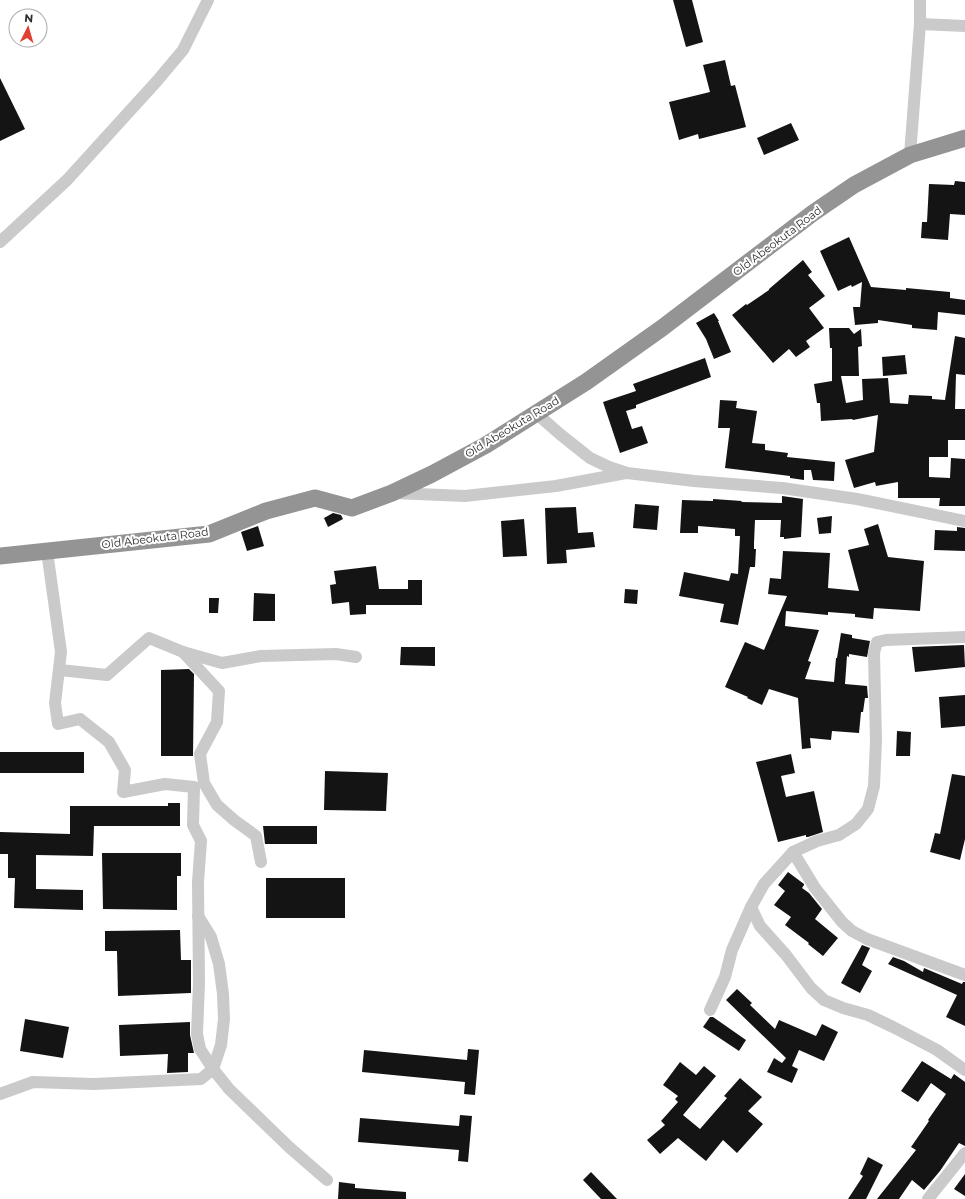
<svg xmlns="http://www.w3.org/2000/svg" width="965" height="1199" font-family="Montserrat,sans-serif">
<rect width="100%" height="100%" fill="#fff"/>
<g fill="#141414">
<polygon points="673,0 692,0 703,42 686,47"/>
<polygon points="725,60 731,86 735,85 746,127 699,139 698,134 679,140 669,102 710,92 703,65"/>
<polygon points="0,78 25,129 0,141"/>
<polygon points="791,123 799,140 764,155 757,138"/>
<polygon points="955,181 965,182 965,215 950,214 948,240 921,238 922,222 927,222 929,184 954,185"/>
<polygon points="849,237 871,287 906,290 906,288 950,292 950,298 965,300 965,315 938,312 937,330 912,328 912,325 878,320 878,323 855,325 853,307 860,307 862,282 852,287 851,285 838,291 820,251"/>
<polygon points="803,260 812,272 808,275 825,296 809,308 824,328 806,341 810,347 796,357 789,349 773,363 732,315 746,304 747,305 769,290 769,289"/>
<polygon points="714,313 719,321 718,321 731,352 714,359 706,339 696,323"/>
<polygon points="829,328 849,328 854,334 861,329 862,346 858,347 859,376 841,376 846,403 863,400 862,379 888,378 890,403 908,404 909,395 932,396 932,399 945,400 955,336 965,338 965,375 956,374 955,409 965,409 965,440 948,440 948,457 929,457 929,477 950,478 951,458 965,459 965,506 939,506 940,498 898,498 898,482 876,486 875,482 854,488 845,460 874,452 878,415 853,420 852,419 821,421 820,403 817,403 814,384 832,381 832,348 830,348"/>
<polygon points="905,355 907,374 883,376 882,357"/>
<polygon points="705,358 711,377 636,405 636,408 626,411 632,429 642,426 648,443 620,453 603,402 636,391 633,384"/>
<polygon points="720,400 737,401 736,408 757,411 752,443 765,444 765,450 788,453 787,457 835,462 834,481 813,480 811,470 804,470 804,480 790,478 790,476 725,468 730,428 718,428"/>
<polygon points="782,496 803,499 801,537 784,539 784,537 780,537 781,520 755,520 754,543 754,549 756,549 755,567 750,567 738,625 720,622 724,604 679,596 684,572 729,581 731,573 738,574 740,536 735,536 735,529 698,526 698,533 680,533 682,500 713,501 713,499 742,501 741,502 782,503"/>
<polygon points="635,504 659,506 657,530 633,528"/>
<polygon points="576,507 578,533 593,532 595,547 566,550 567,563 547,564 545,508"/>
<polygon points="333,513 341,515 343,519 328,527 324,518"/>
<polygon points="832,516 831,533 819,534 817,518"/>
<polygon points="524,519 527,556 503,557 501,521"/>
<polygon points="878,524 888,557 924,561 920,611 874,608 873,619 855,617 855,614 828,612 828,615 786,611 785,626 819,630 808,661 811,662 805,679 834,682 836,658 837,658 841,633 852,635 852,638 870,641 867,657 849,654 849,657 847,656 845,684 867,686 868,698 865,698 863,712 861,712 859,733 832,731 831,740 810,738 811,748 802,749 798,698 769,689 762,705 747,698 748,697 725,687 745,642 764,650 787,596 768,594 770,578 781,579 783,551 830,553 828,588 859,591 848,550 869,545 864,529"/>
<polygon points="258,526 264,546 247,551 241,532"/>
<polygon points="957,527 965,528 965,551 934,550 935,530 957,531"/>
<polygon points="376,566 379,589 408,589 408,580 422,580 422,605 366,605 366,614 350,615 349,602 332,604 330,585 336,584 334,571"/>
<polygon points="625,589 638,590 637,604 624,603"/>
<polygon points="254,593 275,594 275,621 253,621"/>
<polygon points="209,598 219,598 218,613 209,613"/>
<polygon points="964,645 965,667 915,672 912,647"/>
<polygon points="401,647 435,647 435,666 400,665"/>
<polygon points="189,669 194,674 193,756 161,756 161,670"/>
<polygon points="965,695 965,726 941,728 939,697"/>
<polygon points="897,731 911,732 910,756 896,756"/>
<rect x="0" y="752" width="84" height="21"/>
<polygon points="791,754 795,773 781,776 786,797 814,791 823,832 808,837 806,837 806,835 778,842 756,762"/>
<polygon points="325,771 388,773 386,811 324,810"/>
<polygon points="952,774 965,776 965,839 960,860 930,852 935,833 940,834"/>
<polygon points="168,803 180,803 180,826 94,826 93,856 36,855 36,889 83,890 83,910 14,908 15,878 8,878 8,854 0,854 0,832 70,834 70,806 168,806"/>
<polygon points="263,826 317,826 317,844 265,844"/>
<polygon points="102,853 181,853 181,876 177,876 177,910 103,909"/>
<polygon points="788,872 804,884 804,885 802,888 809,893 822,909 815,919 838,938 823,956 808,944 809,943 785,925 791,917 774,905 785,891 778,885"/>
<rect x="266" y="878" width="79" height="40"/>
<polygon points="180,930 181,960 191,960 191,993 118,996 117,951 105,951 105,931"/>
<polygon points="862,945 870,948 862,965 872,971 860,993 841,983"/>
<polygon points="893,957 904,961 923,972 924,968 962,984 963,982 965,982 965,1026 946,1017 957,995 888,964"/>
<polygon points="737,989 752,1003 750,1005 775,1029 779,1020 816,1036 822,1024 838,1032 824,1061 799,1050 792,1066 798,1069 792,1083 767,1072 774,1058 782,1063 786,1058 726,1000"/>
<polygon points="710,1017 713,1017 746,1040 739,1051 703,1027"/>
<polygon points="25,1019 69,1027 63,1058 20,1051"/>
<polygon points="190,1022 190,1035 194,1053 188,1053 188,1072 167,1073 168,1054 120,1056 119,1025"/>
<polygon points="468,1049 479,1050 475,1095 464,1094 465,1082 362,1072 364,1050 467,1060"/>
<polygon points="922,1061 951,1079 954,1074 965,1082 965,1146 959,1143 940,1171 924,1190 912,1180 899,1199 877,1199 916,1150 911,1147 929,1121 928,1120 946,1094 931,1083 918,1102 901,1091"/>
<polygon points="680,1062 696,1075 704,1066 716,1076 683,1115 700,1129 727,1098 724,1096 740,1078 762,1097 748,1111 763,1124 737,1153 723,1140 706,1161 678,1138 660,1154 647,1140 665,1125 661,1121 678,1102 675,1099 678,1096 663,1085"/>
<polygon points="460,1115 472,1116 468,1162 458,1161 459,1150 358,1142 360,1118 459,1126"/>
<polygon points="868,1157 883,1165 866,1199 848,1199 863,1176 860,1174"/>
<polygon points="591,1172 617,1199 601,1199 583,1180"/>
<polygon points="965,1174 965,1196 954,1189"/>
<polygon points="339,1182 355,1184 355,1188 406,1192 406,1199 338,1199"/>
</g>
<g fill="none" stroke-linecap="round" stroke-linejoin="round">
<g stroke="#cacaca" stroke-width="12">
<polyline points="920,24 965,26"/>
<polyline points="910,155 920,24 920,0"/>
<polyline points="0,242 67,180 157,81 183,50 208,0"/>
<polyline points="537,414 561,435 590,458 609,467 627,473 694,481 782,488 857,499 965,521"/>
<polyline points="394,493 465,496 556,486 626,473"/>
<polyline points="47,551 61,652 55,703 58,724 80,719 109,742 125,770 123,792 165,784 194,787 193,825 201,841 198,882 199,983 197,1034 200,1049 213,1069 229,1089 289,1147 327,1180"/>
<polyline points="183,652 219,691 217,722 200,754 204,783 217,805 234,820 256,836 261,862"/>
<polyline points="60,670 107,675 149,638 183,652 222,663 261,656 336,654 356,657"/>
<polyline points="793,852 815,888 842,922 852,931 867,939 965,975"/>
<polyline points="751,907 760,926 786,955 811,988 824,1000 843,1008 868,1015 893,1027 937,1050 965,1070"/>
<polyline points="710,1010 725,977 732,950 751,907 764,884 793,852 817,841 839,835 856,824 868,809 874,786 876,741 874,653 877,642 886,640 965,637"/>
<polyline points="0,1094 33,1082 94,1084 201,1079 213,1069 221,1045 224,1019 223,994 219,964 211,937 198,916"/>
<polyline points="928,1199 965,1153"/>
</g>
<polyline stroke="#949494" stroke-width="17" points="0,556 209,534 266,511 315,498 352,508 392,493 432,474 486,445 586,382 662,328 813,213 854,185 910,155 965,138"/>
</g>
<g text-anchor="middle" stroke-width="4" stroke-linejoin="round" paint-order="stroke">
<g font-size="11" fill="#2d2d2d" stroke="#fff">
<text transform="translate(777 241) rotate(-37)" y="4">Old Abeokuta Road</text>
<text transform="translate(512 427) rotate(-31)" y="4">Old Abeokuta Road</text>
<text transform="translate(155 538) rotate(-7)" y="4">Old Abeokuta Road</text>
</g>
</g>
<g transform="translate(28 28) rotate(5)"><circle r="19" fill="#ffffff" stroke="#ababab"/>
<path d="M0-3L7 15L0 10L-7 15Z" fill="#e04232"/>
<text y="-6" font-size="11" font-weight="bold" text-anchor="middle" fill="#2d2d2d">N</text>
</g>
</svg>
